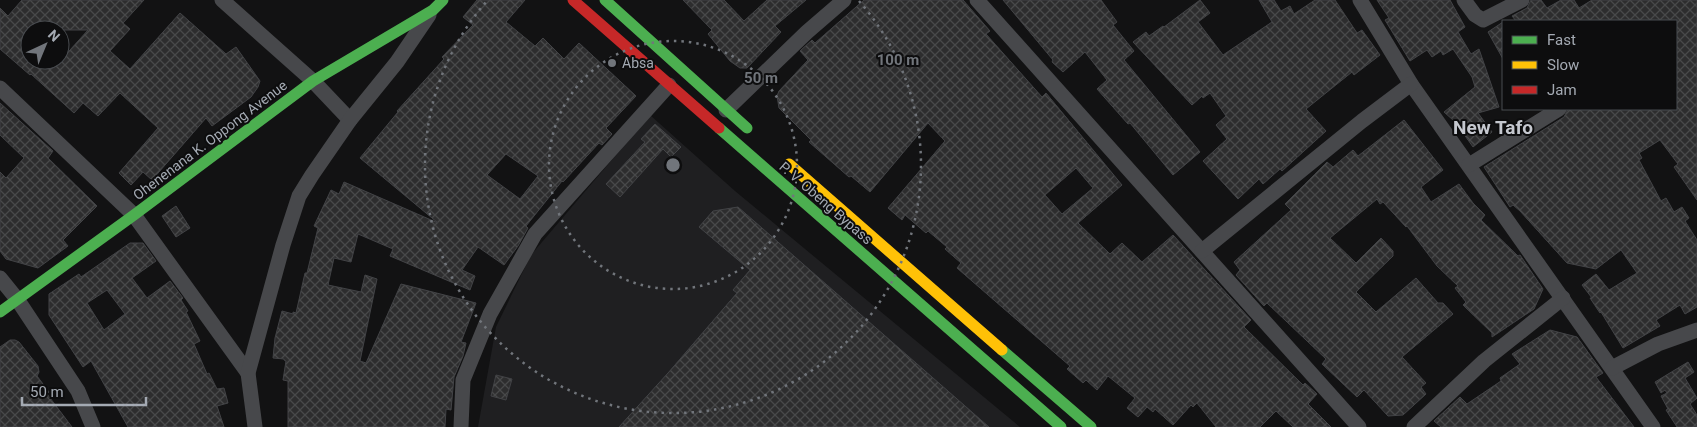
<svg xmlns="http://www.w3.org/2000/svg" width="1697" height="427" font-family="Roboto,sans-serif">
<defs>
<pattern id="building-cross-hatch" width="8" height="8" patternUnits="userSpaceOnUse" patternTransform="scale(1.25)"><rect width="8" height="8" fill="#2d2d2e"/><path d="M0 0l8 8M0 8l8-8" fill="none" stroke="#48494a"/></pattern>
</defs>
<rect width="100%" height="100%" fill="#121213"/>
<polygon fill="#1f1f21" points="650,115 735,191 1020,427 478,427 496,327 531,255"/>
<g fill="url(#building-cross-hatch)" stroke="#424346" fill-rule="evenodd">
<path d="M22 0H144L123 23 130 29 110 51 130 69 180 13 226 54 236 47 260 81 258 87 251 97 212 126 206 118 152 180 143 172 131 185 119 173 158 128 120 93 98 116 83 103 74 113 31 74 30 75 0 49V8L8 16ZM30 30H88L61 60H30Z"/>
<path d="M477 0H525L506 22 535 46 543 38 564 59 579 43 636 96 606 128 612 134 602 145 599 143 563 182 562 181 526 226 528 228 518 246 504 265 478 247 462 270 475 276 470 290 390 256 393 249 358 234 351 262 334 258 328 285 361 292 365 275 377 279 360 361 366 363 401 284 476 303 461 342 466 343 463 356 454 377 451 410 446 409 445 427H288V381L283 380 286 361 284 360V359L273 358 275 338 282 311 293 314V312L296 313 305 273H307L318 228 314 226 331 190 339 194 344 182 438 223 360 158 398 112 397 111 444 59 442 57 473 25 463 17ZM506 154 538 176 520 199 487 175Z"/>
<polygon points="683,0 724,0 744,21 767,0 806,0 775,26 781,32 747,68 740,68 730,61 708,34 712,30"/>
<path d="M864 0H963L990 31 986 34 1042 97 1046 93 1122 185 1078 223 1110 254 1122 243 1142 262 1173 235 1251 320 1244 327 1303 385 1305 383 1317 394 1308 404 1331 427H1293L1276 411 1260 427H1216L1197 403 1193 407 1191 405 1173 425 1155 409 1153 412 1147 407 1138 417 1127 408 1135 398 1108 376 1097 390 1086 380 1083 383 1067 369 1070 366 957 268 961 263 945 249 947 247 928 231 926 233 905 215 902 220 888 208 945 141 928 123 870 192 851 176 849 177 809 142 811 140 779 108 777 96 779 91 808 60 800 51 812 40 815 43ZM1076 168 1093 188 1062 214 1045 195Z"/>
<polygon points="1003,0 1101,0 1117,22 1113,25 1134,51 1124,60 1200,152 1173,175 1130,123 1128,124 1097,89 1107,80 1085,52 1063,72 1052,62 1053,60"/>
<polygon points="1200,0 1210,13 1198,22 1223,55 1272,22 1259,0 1274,0 1281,11 1290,6 1294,14 1315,0 1335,0 1357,33 1362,30 1380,55 1354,75 1352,72 1306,109 1326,131 1282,171 1280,169 1263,184 1259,179 1238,199 1203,161 1227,139 1216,125 1226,116 1210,93 1203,98 1202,96 1192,105 1133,42 1146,32 1149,36 1163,26 1164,27"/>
<polygon points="1377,0 1450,0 1465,27 1458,32 1471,54 1479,49 1499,107 1478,113 1492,132 1473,147 1461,130 1463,129 1444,112 1475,87 1472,77 1453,49 1443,55 1441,51 1432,57 1427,50 1410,61 1385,20 1389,18"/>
<polygon points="1531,0 1541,0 1547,8 1561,0 1574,0 1579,8 1592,0 1697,0 1697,200 1674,167 1678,164 1660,140 1639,153 1642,158 1639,160 1661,201 1666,198 1674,212 1682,207 1689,218 1685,221 1697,240 1697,307 1685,314 1680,305 1656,320 1660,326 1623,348 1601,312 1600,313 1590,298 1592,298 1582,285 1596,274 1609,290 1637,273 1621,250 1596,269 1567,263 1520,211 1513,205 1510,207 1484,167 1564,117 1568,109 1676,109 1676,21 1516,21 1512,16 1527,8"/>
<polygon points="1503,22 1503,59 1488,32"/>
<polygon points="0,103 53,151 48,158 97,206 63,240 68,246 38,268 6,259 0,251 0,172 6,178 24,158 0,135"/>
<polygon points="1404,120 1443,170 1421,187 1431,202 1459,184 1473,203 1485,215 1481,220 1518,256 1520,255 1543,289 1534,309 1492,337 1492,333 1463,305 1466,302 1455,288 1458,286 1437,266 1407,226 1406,227 1383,202 1380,204 1377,199 1330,238 1356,263 1381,238 1393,251 1393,256 1356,292 1376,312 1416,278 1438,303 1443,303 1453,314 1402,357 1426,383 1421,387 1426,394 1403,415 1388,416 1364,390 1357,397 1322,364 1326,359 1267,303 1264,306 1236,275 1240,270 1234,262 1291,210 1285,204 1327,162 1333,167 1353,150 1358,156"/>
<polygon points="655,124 681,147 671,157 663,149 620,197 606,184 645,142 641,139"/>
<polygon points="176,206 190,228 176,237 162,216"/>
<polygon points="738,207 989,427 619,427 668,373 737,293 733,290 750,270 699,227 713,211"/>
<path d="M130 243H143L156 261 132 278 147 298 170 281 183 298 181 300 188 311 186 312 200 341 194 344 207 374 209 373 217 389 224 388 228 403 217 406 224 427H128L91 361 83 367 49 315V294L79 274 81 277ZM107 290 125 314 104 330 87 303Z"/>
<polygon points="1550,330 1577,337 1603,373 1596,377 1634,427 1441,427 1434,421 1460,397 1467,404 1501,381 1500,378 1520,364 1512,354"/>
<polygon points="10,340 15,340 19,342 38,366 39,372 37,376 49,392 47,394 72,427 0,427 0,347"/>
<polygon points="1688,362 1694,372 1685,378 1697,398 1690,404 1697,415 1697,427 1677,427 1666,410 1668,409 1661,396 1667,393 1665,390 1661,393 1655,382"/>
<polygon points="496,375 512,379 506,400 491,396"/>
</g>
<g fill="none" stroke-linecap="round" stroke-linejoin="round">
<g stroke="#47484b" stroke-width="15">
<polyline points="222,0 313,81 350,120"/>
<polyline points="977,0 1359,427"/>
<polyline points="1360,0 1411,84 1653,427"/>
<polyline points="1464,0 1475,15 1483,20 1522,0"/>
<polyline points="0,88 134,215 248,373"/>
<polyline points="726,110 807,32 844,0"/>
<polyline points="1469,165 1559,109"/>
<polyline points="1202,251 1362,121 1411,84"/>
<polyline points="0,278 17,299 78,391 93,427"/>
<polyline points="1612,368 1658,344 1697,330"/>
<polyline points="255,427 248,373 283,245 299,196 312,175 350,120 397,62 429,15"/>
<polyline points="461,427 463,380 490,314 535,234 669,85"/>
<polyline points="1414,427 1484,361 1563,298"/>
</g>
<g stroke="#4caf50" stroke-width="11">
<polyline points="605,0 747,128"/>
<polyline points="719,128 1061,427"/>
<polyline points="0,312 134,215 313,81 433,10 443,0"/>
<polyline points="1002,350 1091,427"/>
</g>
<polyline stroke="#ffc107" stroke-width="11" points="789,164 1002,350"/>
<polyline stroke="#c62828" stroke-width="11" points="573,0 719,128"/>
</g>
<g fill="none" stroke="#71757b" stroke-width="2.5" stroke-dasharray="2.5 5">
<circle cx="673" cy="165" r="124"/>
<path d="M859 1A248 248 0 1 1 487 1"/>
</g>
<circle fill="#71757b" stroke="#0d0d0e" stroke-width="2" cx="612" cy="63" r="5"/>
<g text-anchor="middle" stroke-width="4" stroke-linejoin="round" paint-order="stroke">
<g font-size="14" fill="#a4aab3" stroke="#0d0d0e" text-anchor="start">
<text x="622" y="68">Absa</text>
</g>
<g font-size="14" fill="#a4aab3" stroke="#0d0d0e">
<text transform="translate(210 140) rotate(-37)" y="5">Ohenenana K. Oppong Avenue</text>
<text transform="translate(826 203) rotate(41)" y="5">P. V. Obeng Bypass</text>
</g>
<g font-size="19" font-weight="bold" fill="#c5c8cf" stroke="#0d0d0e">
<text x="1493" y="134">New Tafo</text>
</g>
</g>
<circle cx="673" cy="165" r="8" fill="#71757b" stroke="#0d0d0e" stroke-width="2.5"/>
<g font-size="15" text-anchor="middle" font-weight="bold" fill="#71757b" stroke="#0d0d0e" stroke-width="4" stroke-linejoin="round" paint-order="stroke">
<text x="898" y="65">100 m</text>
<text x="761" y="83">50 m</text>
</g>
<rect x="1502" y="20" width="175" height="90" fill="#0d0d0e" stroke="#494c50"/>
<rect x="1512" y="36" width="25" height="8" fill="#4caf50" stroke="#494c50"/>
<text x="1547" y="45" font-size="15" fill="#a4aab3">Fast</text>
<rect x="1512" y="61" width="25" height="8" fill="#ffc107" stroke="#494c50"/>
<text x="1547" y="70" font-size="15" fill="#a4aab3">Slow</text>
<rect x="1512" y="86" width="25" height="8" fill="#c62828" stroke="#494c50"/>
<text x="1547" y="95" font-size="15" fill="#a4aab3">Jam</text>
<g transform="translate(45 45) rotate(44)"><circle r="24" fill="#0d0d0e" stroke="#494c50"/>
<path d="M0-4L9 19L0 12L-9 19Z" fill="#71757b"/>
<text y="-8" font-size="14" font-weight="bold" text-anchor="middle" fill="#a4aab3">N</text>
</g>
<path d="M22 397v8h124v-8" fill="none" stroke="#a4aab3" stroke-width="2.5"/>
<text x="30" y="397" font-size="15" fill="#a4aab3" stroke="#0d0d0e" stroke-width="4" paint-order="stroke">50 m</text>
</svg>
